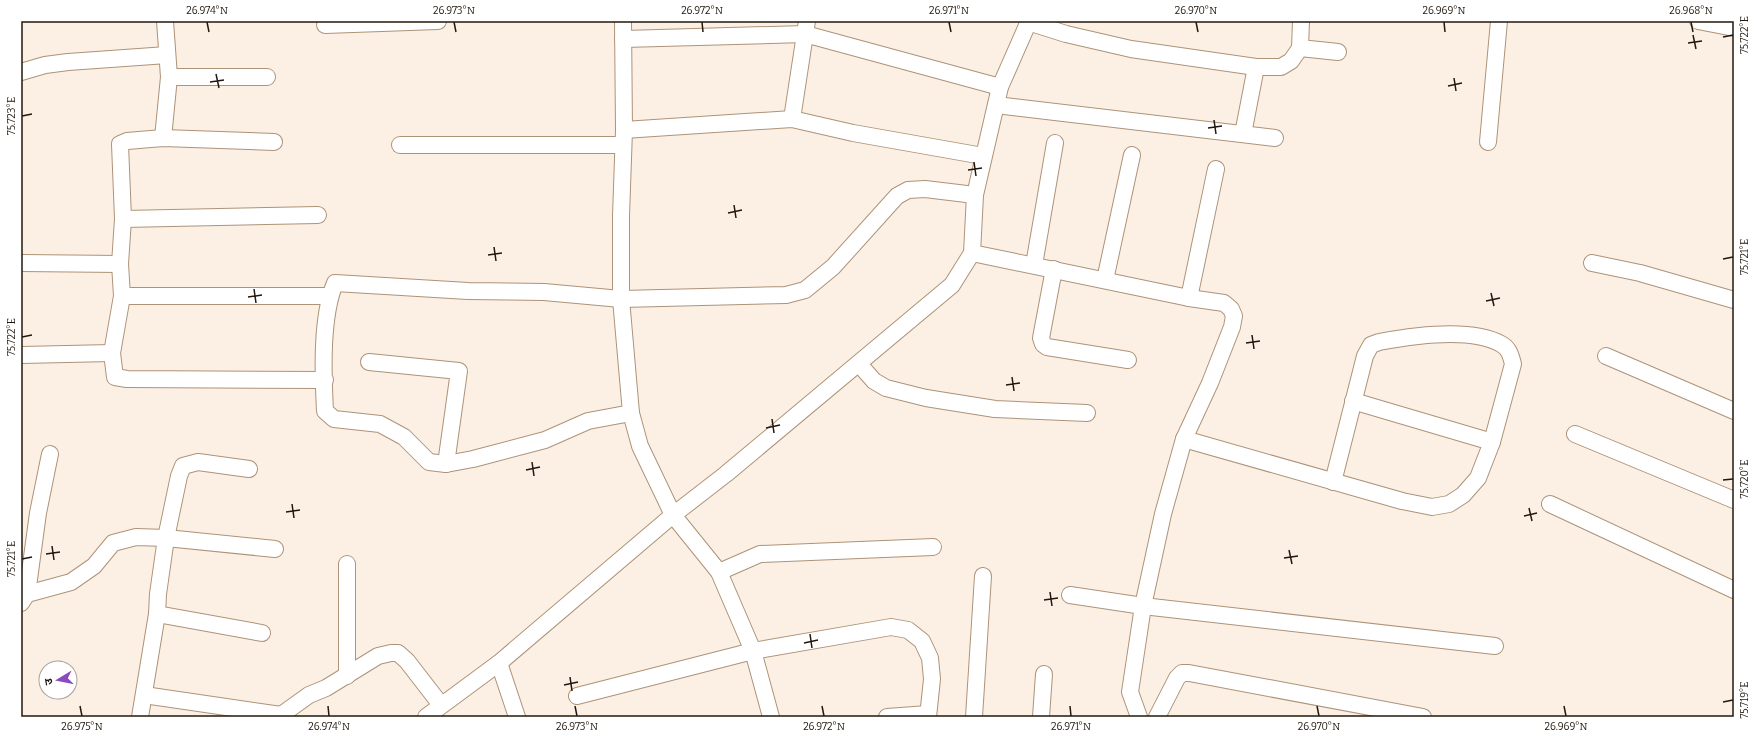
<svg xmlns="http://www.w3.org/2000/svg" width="1755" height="738" font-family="Bitter,'Noto Sans Devanagari',serif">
<rect width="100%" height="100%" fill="#fcf0e5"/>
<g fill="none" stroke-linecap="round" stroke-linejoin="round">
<defs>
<g id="minor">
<polyline points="623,21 624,130 621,216 621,299 631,413 640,446 673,515 719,572 753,651 771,717"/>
<polyline points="1698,21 1734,28"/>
<polyline points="1028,22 1066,34 1131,49 1256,67 1281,67 1291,61 1300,48 1338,52"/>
<polyline points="325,25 438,21"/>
<polyline points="623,39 805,34 1000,87"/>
<polyline points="1300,48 1301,21"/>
<polyline points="21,72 45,65 68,62 167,55"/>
<polyline points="169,77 267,77"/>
<polyline points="996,105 1275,138"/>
<polyline points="792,119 807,21"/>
<polyline points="624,130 792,119 853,133 983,156"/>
<polyline points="1243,134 1256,67"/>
<polyline points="163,138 169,77 165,21"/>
<polyline points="274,142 163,138 127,141 120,144 123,219 120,264 122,296 112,353 115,377 127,379 325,380"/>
<polyline points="1488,142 1499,21"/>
<polyline points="400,145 623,145"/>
<polyline points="123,219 318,215"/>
<polyline points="972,253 1189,298 1224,303 1231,309 1234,316 1232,327 1210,383 1184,439 1163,514 1143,606 1130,692 1139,717"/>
<polyline points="21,263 120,264"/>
<polyline points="1592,263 1640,273 1734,300"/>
<polyline points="1034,265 1055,143"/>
<polyline points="1054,269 1041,338 1043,344 1047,347 1128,360"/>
<polyline points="1105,280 1132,155"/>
<polyline points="122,296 330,296"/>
<polyline points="1189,298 1216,169"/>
<polyline points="21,355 112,353"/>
<polyline points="1606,356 1734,411"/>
<polyline points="369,362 459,371 446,464"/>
<polyline points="859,364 874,381 886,388 926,398 995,409 1087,413"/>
<path d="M631 413 588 421 545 440 473 459 446 464 429 462 404 437 380 424 334 419 325 411C323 373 321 317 335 283L468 291 544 292 621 299 786 295 805 290 833 267 897 196 908 190 925 189 975 195"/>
<polyline points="1575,434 1734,500"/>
<polyline points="1184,439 1402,501 1432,507 1449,504 1463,495 1478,478 1492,442 1353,401"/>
<path d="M1333 482 1365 356 1371 345 1379 342C1411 336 1471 327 1501 344 1509 348 1511 356 1513 364L1492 442"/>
<polyline points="1550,504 1734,590"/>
<polyline points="719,572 760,554 933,547"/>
<polyline points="27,594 38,513 50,454"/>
<polyline points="1070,595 1143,606 1495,646"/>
<polyline points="21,603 27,594 71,582 94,566 113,543 136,537 166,538 275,549"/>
<polyline points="157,614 262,633"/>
<polyline points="499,663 517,717"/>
<polyline points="347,676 347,564"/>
<polyline points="144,695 281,715"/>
<polyline points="577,696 753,651 891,627 908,630 922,641 930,658 932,679 928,717"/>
<polyline points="140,717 157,614 158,594 166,538 179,476 183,466 198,462 249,469"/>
<polyline points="283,717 281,715 284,713 309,695 326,688 378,656 391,653 398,653 407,661 441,705"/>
<polyline points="426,717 499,663 673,515 726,474 952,285 972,253 975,195 1000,87 1029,21"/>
<polyline points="887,717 928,714"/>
<polyline points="974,717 983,576"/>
<polyline points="1041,717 1044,674"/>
<polyline points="1157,717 1177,678 1182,673 1189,673 1423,717"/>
</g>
</defs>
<use href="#minor" stroke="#ad9378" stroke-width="18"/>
<use href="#minor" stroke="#fff" stroke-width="16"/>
</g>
<path fill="none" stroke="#22180d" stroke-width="1.5" d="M207 22 209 32M454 22 456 32M702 22 703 32M949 22 951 32M1196 22 1198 32M1444 22 1445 32M1691 22 1693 32M1693 35 1696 49M1723 37 1733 35M1688 43 1702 41M216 74 219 88M1454 78 1456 91M210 82 224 80M1448 86 1462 83M22 116 32 114M1214 120 1216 134M1208 128 1222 126M974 162 976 176M968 170 982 168M734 205 736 218M728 213 742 210M494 247 496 261M488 255 502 253M1723 259 1733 257M254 289 256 303M1491 293 1494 306M248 297 262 295M1486 301 1500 298M1252 335 1254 349M22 337 32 335M1246 343 1260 341M1012 377 1014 391M1006 385 1020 383M772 419 774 433M766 428 780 425M532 462 534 476M526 470 540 467M1723 480 1733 479M292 504 294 518M1529 508 1532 521M286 512 300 510M1524 516 1537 513M52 546 54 560M1289 550 1292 564M46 554 60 552M1284 558 1298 556M22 559 32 557M1050 592 1052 606M1044 600 1058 598M810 634 812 648M804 643 818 640M570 677 572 691M564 685 578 682M1723 702 1733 700M80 706 82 716M328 706 329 716M575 706 577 716M822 706 824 716M1070 706 1071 716M1317 706 1319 716M1564 706 1566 716"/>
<rect width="1755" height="738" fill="none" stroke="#ffffff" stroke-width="44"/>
<g transform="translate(58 680) rotate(260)"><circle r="19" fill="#ffffff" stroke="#a7a39e"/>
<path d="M0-3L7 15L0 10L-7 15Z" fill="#8b4ac0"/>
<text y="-6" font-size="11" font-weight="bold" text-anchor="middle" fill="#22180d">उ</text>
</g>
<rect x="22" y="22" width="1711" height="694" fill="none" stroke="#22180d" stroke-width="1.5"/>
<g font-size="10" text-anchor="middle" fill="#22180d">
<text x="207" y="14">26.974°N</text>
<text x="454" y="14">26.973°N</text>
<text x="702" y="14">26.972°N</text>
<text x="949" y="14">26.971°N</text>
<text x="1196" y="14">26.970°N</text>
<text x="1444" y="14">26.969°N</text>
<text x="1691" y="14">26.968°N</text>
<text transform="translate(1744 35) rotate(-90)" y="4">75.722°E</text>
<text transform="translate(11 116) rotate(-90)" y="4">75.723°E</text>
<text transform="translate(1744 257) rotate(-90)" y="4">75.721°E</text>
<text transform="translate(11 337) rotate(-90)" y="4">75.722°E</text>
<text transform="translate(1744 479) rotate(-90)" y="4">75.720°E</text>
<text transform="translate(11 559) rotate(-90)" y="4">75.721°E</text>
<text transform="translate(1744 700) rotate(-90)" y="4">75.719°E</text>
<text x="82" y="730">26.975°N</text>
<text x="329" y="730">26.974°N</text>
<text x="577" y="730">26.973°N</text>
<text x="824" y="730">26.972°N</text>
<text x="1071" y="730">26.971°N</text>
<text x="1319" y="730">26.970°N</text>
<text x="1566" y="730">26.969°N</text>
</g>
</svg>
